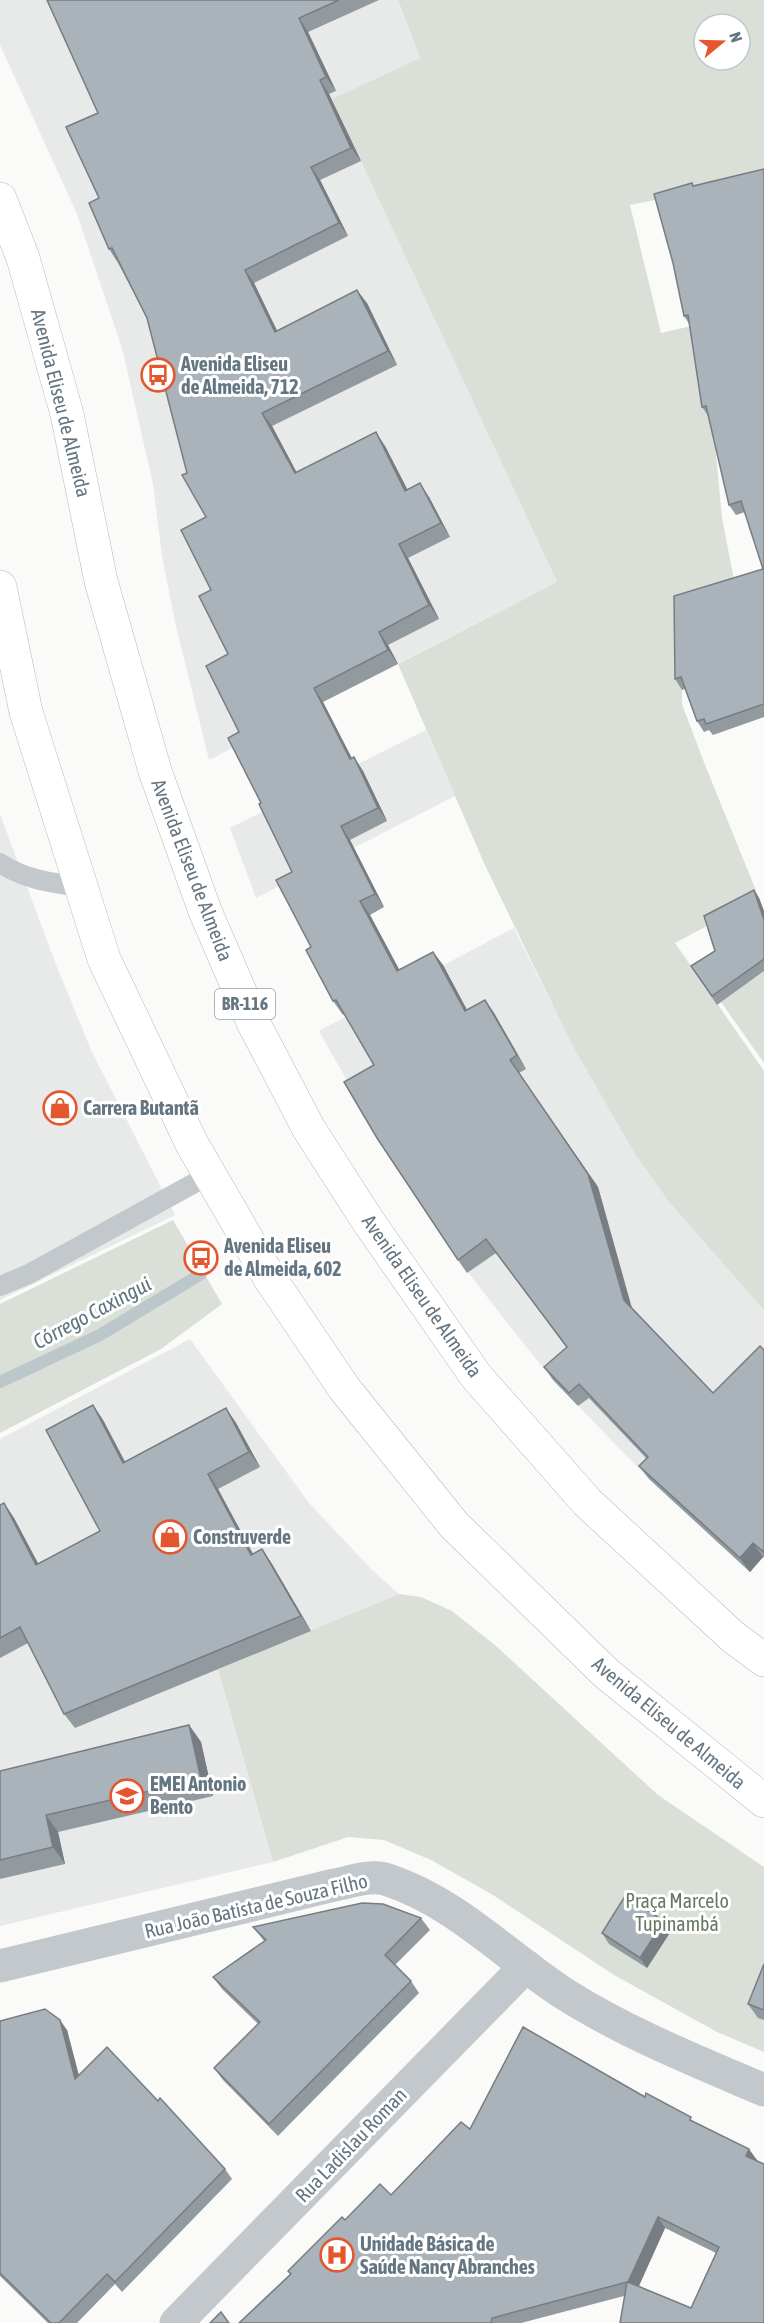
<svg xmlns="http://www.w3.org/2000/svg" width="764" height="2323" font-family="'Asap Condensed',sans-serif">
<rect width="100%" height="100%" fill="#fafaf8"/>
<g fill="#e8e9e9">
<polygon points="0,0 398,0 420,58 332,99 557,582 209,760 175,622 162,556 153,484 122,348 77,214 0,45"/>
<polygon points="426,730 455,796 256,898 230,828"/>
<polygon points="0,814 55,962 91,1050 175,1215 0,1300"/>
<polygon points="514,928 571,1043 633,1151 669,1202 764,1310 764,1556 750,1572 649,1479 553,1380 508,1324 447,1245 387,1152 319,1031"/>
<polygon points="190,1339 309,1503 372,1570 399,1594 218,1669 273,1862 0,1926 0,1439"/>
</g>
<g fill="#dadfd7" fill-rule="evenodd">
<path d="M398 0H764V178L630 205 661 333 696 325 716 454 722 518 736 590 682 690V704L705 765 759 898 675 943 764 1071V1310L669 1202 633 1151 571 1043 484 863 398 664 557 582 332 99 420 58ZM704 24H740V60H704Z"/>
<polygon points="764,971 764,1063 721,1002"/>
<polygon points="173,1220 222,1304 161,1349 0,1433 0,1304"/>
<polygon points="399,1594 421,1597 452,1611 496,1646 658,1795 764,1867 764,2052 717,2032 614,1975 493,1895 431,1860 384,1840 348,1837 273,1862 218,1669"/>
</g>
<g fill="none" stroke-linecap="round" stroke-linejoin="round">
<polyline stroke="#bbc7cb" stroke-width="12" points="0,1382 100,1335 201,1274"/>
<defs>
<g id="primary">
<polyline points="0,199 23,258 67,414 101,581 155,771 205,911 253,1022 309,1129 368,1221 476,1376 587,1502 733,1637 764,1660"/>
<polyline points="0,587 26,712 104,959 192,1144 269,1277 344,1388 454,1525 607,1674 764,1801"/>
</g>
</defs>
<use href="#primary" stroke="#b5babe" stroke-width="34"/>
<g stroke="#c3c8cc" stroke-width="20">
<path d="M0 863C26 880 52 883 82 887"/>
<polyline points="0,1286 29,1274 209,1175"/>
</g>
<g stroke="#c3c8cc" stroke-width="33">
<path d="M0 1966 334 1885C351 1882 371 1874 388 1880 455 1902 505 1955 563 1993 626 2033 696 2061 764 2090"/>
<polyline points="176,2323 526,1966"/>
</g>
<use href="#primary" stroke="#fff" stroke-width="33"/>
</g>
<g fill="#929a9f" fill-rule="evenodd">
<polygon points="47,0 379,0 308,32 336,91 329,94 361,161 320,180 348,236 254,283 277,331 367,303 397,365 272,426 296,472 385,446 407,490 429,497 450,537 408,558 439,619 388,645 398,664 323,702 352,758 354,757 363,771 387,821 350,840 384,907 370,915 399,970 433,952 443,965 467,1010 485,1000 494,1013 526,1069 519,1073 598,1187 632,1308 713,1393 764,1350 764,1558 763,1557 750,1572 649,1479 639,1466 647,1459 589,1398 578,1406 553,1380 544,1367 567,1348 496,1253 467,1273 458,1260 374,1065 345,1014 343,1015 333,1001 311,947 292,872 261,803 239,732 228,654 211,590 206,517 187,473 147,318 118,263 109,249 99,198 98,113"/>
<polygon points="764,169 764,717 713,735 709,730 704,732 697,721 685,689 682,690 675,679 763,569 745,512 736,515 729,505 709,417 702,407 690,325 684,316 692,183 694,186"/>
<polygon points="754,890 759,898 764,911 764,971 717,1005 691,966 715,951"/>
<polygon points="93,1405 103,1420 125,1462 226,1408 236,1423 260,1467 218,1489 253,1554 262,1549 272,1564 311,1631 75,1728 64,1714 28,1643 0,1658 0,1505 4,1503 14,1518 38,1564 100,1531"/>
<polygon points="189,1725 201,1742 213,1796 58,1832 65,1864 0,1879 0,1771"/>
<polygon points="421,1918 430,1930 395,1965 411,1981 419,1993 278,2136 223,2080 214,2068 258,2024 222,1989 213,1977 264,1941 253,1927"/>
<polygon points="671,1931 647,1968 609,1944 602,1933"/>
<polygon points="764,1964 764,2020 758,2018 748,2004"/>
<polygon points="0,2021 67,2030 79,2075 158,2101 225,2169 232,2179 122,2292 115,2284 77,2323 48,2323 0,2276"/>
<path d="M645 2097 694 2122 757 2160 764 2323 624 2296 521 2323H239L290 2274 288 2271 345 2220 391 2195 470 2129ZM665 2228 716 2253 691 2308 639 2286Z"/>
</g>
<g fill="#777d82">
<polygon points="299,18 308,32 336,91 326,77"/>
<polygon points="320,80 329,94 361,161 351,148"/>
<polygon points="311,167 320,180 348,236 339,223"/>
<polygon points="245,270 254,283 284,345 275,332"/>
<polygon points="357,290 367,303 397,365 388,351"/>
<polygon points="262,413 272,426 304,486 295,473"/>
<polygon points="376,432 385,446 415,504 405,491"/>
<polygon points="420,483 429,497 450,537 441,523"/>
<polygon points="399,544 408,558 439,619 429,605"/>
<polygon points="379,632 388,645 398,664 388,650"/>
<polygon points="314,688 323,702 359,773 350,759"/>
<polygon points="354,757 363,771 387,821 378,808"/>
<polygon points="341,826 350,840 384,907 375,894"/>
<polygon points="754,890 759,898 764,911 764,920"/>
<polygon points="360,901 370,915 407,984 397,971"/>
<polygon points="433,952 443,965 475,1025 465,1011"/>
<polygon points="485,1000 494,1013 526,1069 517,1055"/>
<polygon points="510,1060 598,1187 633,1313 624,1300"/>
<polygon points="93,1405 103,1420 133,1477 123,1463"/>
<polygon points="226,1408 236,1423 260,1467 249,1452"/>
<polygon points="208,1474 218,1489 261,1569 251,1555"/>
<polygon points="4,1503 14,1518 47,1580 36,1565"/>
<polygon points="753,1543 763,1557 750,1572 740,1558"/>
<polygon points="262,1549 272,1564 311,1631 301,1616"/>
<polygon points="189,1725 201,1742 213,1796 201,1779"/>
<polygon points="46,1815 58,1832 65,1864 53,1847"/>
<polygon points="664,1921 671,1931 647,1968 640,1958"/>
<polygon points="60,2020 67,2030 82,2089 75,2079"/>
<polygon points="749,2149 757,2160 754,2167 746,2156"/>
<polygon points="658,2217 665,2228 636,2292 628,2282"/>
</g>
<g fill="#aab3b9" stroke="#777d82" stroke-width="1.5" fill-rule="evenodd">
<polygon points="47,0 339,0 299,18 326,77 320,80 351,148 311,167 339,223 245,270 275,332 357,290 388,351 262,413 295,473 376,432 405,491 420,483 441,523 399,544 429,605 379,632 388,650 314,688 350,759 354,757 378,808 341,826 375,894 360,901 397,971 433,952 465,1011 485,1000 517,1055 510,1060 588,1174 624,1300 713,1393 760,1346 764,1350 764,1552 753,1543 740,1558 639,1466 648,1457 579,1384 569,1393 544,1367 567,1347 486,1239 458,1260 377,1138 344,1082 374,1065 336,1000 333,1001 306,950 311,947 276,880 292,872 259,804 261,803 228,738 239,732 206,666 228,654 199,596 211,590 181,530 206,517 182,475 187,473 147,318 112,248 109,249 89,203 99,198 66,127 98,113"/>
<polygon points="764,169 764,704 706,724 704,719 697,721 681,677 675,679 674,596 763,569 741,501 729,505 706,406 702,407 688,315 684,316 673,263 654,194 692,183 693,186"/>
<polygon points="754,890 764,920 764,959 712,996 691,966 715,951 704,916"/>
<polygon points="93,1405 123,1463 226,1408 249,1452 208,1474 251,1555 262,1549 301,1616 64,1714 20,1627 0,1638 0,1505 4,1503 36,1565 100,1531 46,1430"/>
<polygon points="189,1725 201,1779 46,1815 53,1847 0,1860 0,1771"/>
<polygon points="625,1896 664,1921 640,1958 602,1933"/>
<polygon points="362,1903 383,1904 421,1918 385,1955 411,1981 269,2124 214,2068 260,2022 213,1977 266,1940 253,1927"/>
<polygon points="764,1964 764,2010 748,2004"/>
<polygon points="45,2009 60,2020 75,2079 107,2047 158,2101 160,2098 225,2169 115,2282 107,2274 59,2323 51,2323 0,2273 0,2021"/>
<path d="M523 2027 645 2097 646 2093 691 2117 690 2120 749 2149 746 2156 764 2164V2323H620L627 2282 492 2318 491 2323H239L291 2274 288 2271 342 2217 345 2220 380 2184 391 2195 461 2122 470 2129ZM658 2217 719 2247 691 2308 628 2282Z"/>
<polygon points="221,2312 229,2323 210,2323"/>
</g>
<defs>
<symbol id="bus-ring" viewBox="-11 -11 22 22"><circle r="9.5" fill="#fff" stroke="#e4572e" stroke-width="1.5"/><path d="M-5-6H5V4H4V6H2V4H-2V6H-4V4H-5ZM-3.5-4V0h7V-4ZM-3.5 1.2v1.5H-2V1.2ZM2 1.2v1.5H3.5V1.2Z" fill="#e4572e"/></symbol>
<symbol id="shop-ring" viewBox="-11 -11 22 22"><circle r="9.5" fill="#fff" stroke="#e4572e" stroke-width="1.5"/><path d="M-5-2.5h2.3a2.7 3.5 0 0 1 5.4 0H5L5.5 6h-11ZM-1.5-2.5h3a1.5 2.3 0 0 0-3 0Z" fill="#e4572e"/></symbol>
<symbol id="school-ring" viewBox="-11 -11 22 22"><circle r="9.5" fill="#fff" stroke="#e4572e" stroke-width="1.5"/><path d="M0-5L7-2L0 1L-7-2ZM-4 1L0 2.5L4 1V4Q0 6-4 4Z" fill="#e4572e"/></symbol>
<symbol id="hospital-ring" viewBox="-11 -11 22 22"><circle r="9.5" fill="#fff" stroke="#e4572e" stroke-width="1.5"/><path d="M-5-5h3v3.5h4V-5h3V5h-3V1.5h-4V5h-3Z" fill="#e4572e"/></symbol>
</defs>
<g fill-rule="evenodd">
<use href="#bus-ring" x="139" y="356" width="38" height="38"/>
<use href="#shop-ring" x="41" y="1089" width="38" height="38"/>
<use href="#bus-ring" x="182" y="1239" width="38" height="38"/>
<use href="#shop-ring" x="151" y="1518" width="38" height="38"/>
<use href="#school-ring" x="108" y="1777" width="38" height="38"/>
<use href="#hospital-ring" x="318" y="2236" width="38" height="38"/>
</g>
<g text-anchor="middle" stroke-width="6" stroke-linejoin="round" paint-order="stroke">
<rect fill="#fff" stroke="#939fa8" stroke-width="1.5" x="215" y="989" width="60" height="30" rx="4.5"/>
<g font-size="18" font-weight="bold" fill="#657683">
<text x="245" y="1010">BR-116</text>
</g>
<g font-size="20" font-weight="bold" fill="#657683" stroke="#fff" text-anchor="start">
<text x="181" y="371">Avenida Eliseu<tspan x="181" dy="23">de Almeida, 712</tspan></text>
<text x="83" y="1115">Carrera Butantã</text>
<text x="224" y="1253">Avenida Eliseu<tspan x="224" dy="23">de Almeida, 602</tspan></text>
<text x="193" y="1544">Construverde</text>
<text x="150" y="1791">EMEI Antonio<tspan x="150" dy="23">Bento</tspan></text>
<text x="360" y="2251">Unidade Básica de<tspan x="360" dy="23">Saúde Nancy Abranches</tspan></text>
</g>
<g font-size="20" fill="#657683" stroke="#fff">
<text transform="translate(61 403) rotate(76)" y="7">Avenida Eliseu de Almeida</text>
<text transform="translate(192 870) rotate(69)" y="7">Avenida Eliseu de Almeida</text>
<text transform="translate(422 1296) rotate(55)" y="7">Avenida Eliseu de Almeida</text>
<text transform="translate(669 1723) rotate(40)" y="7">Avenida Eliseu de Almeida</text>
<text transform="translate(256 1906) rotate(-13)" y="7">Rua João Batista de Souza Filho</text>
<text transform="translate(351 2145) rotate(-46)" y="7">Rua Ladislau Roman</text>
</g>
<g font-size="20" fill="#687a64" stroke="#fff">
<text x="677" y="1908">Praça Marcelo<tspan x="677" dy="23">Tupinambá</tspan></text>
</g>
<g font-size="21" font-style="italic" fill="#60757c" stroke="#fff">
<text transform="translate(92 1313) rotate(-28)" y="7">Córrego Caxingui</text>
</g>
</g>
<g transform="translate(722 42) rotate(71)"><circle r="28" fill="#ffffff" stroke="#c1c8cd" stroke-width="1.5"/>
<path d="M0-4.5L10 22L0 15L-10 22Z" fill="#e4572e"/>
<text y="-9" font-size="16" font-weight="bold" text-anchor="middle" fill="#657683">N</text>
</g>
</svg>
